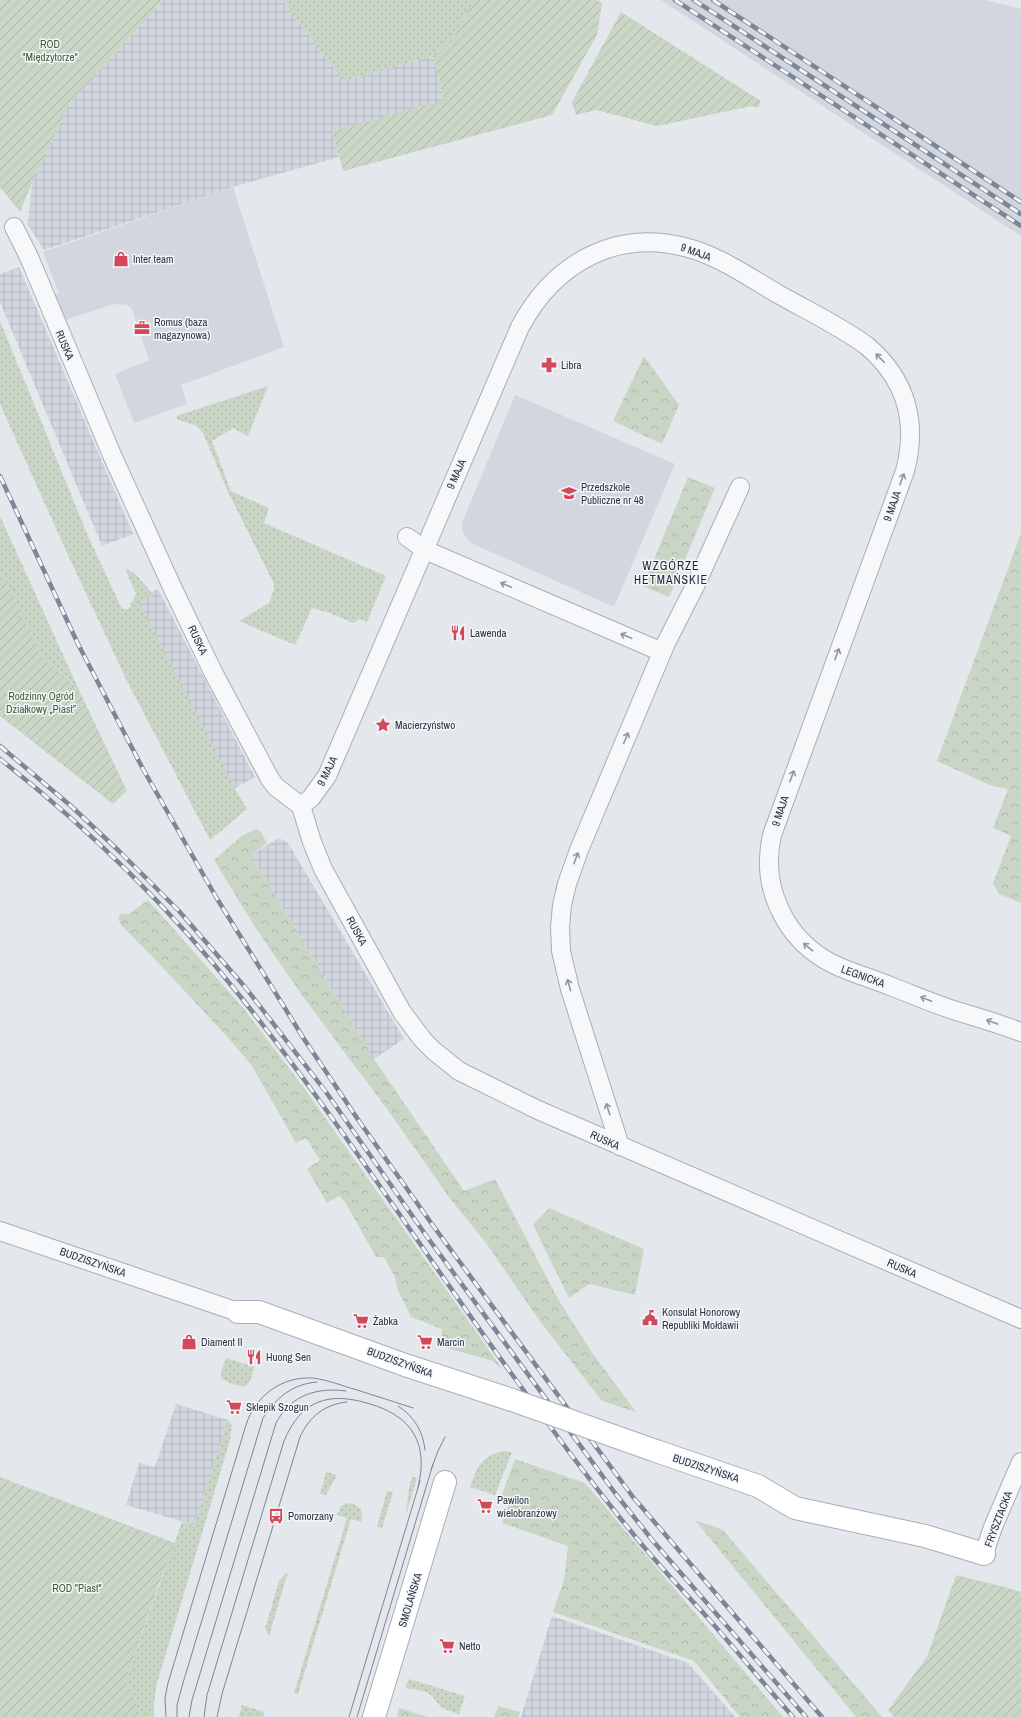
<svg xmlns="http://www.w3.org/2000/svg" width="1021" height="1717" font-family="'Archivo Narrow',sans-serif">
<defs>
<pattern id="industrial-grid" width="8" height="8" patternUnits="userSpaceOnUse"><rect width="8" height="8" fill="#d2d6de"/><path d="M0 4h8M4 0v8" fill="none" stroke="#b4b8c0"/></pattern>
<pattern id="grass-dots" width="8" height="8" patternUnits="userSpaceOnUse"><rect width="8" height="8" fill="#c9d6c5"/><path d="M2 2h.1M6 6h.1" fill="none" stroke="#adb8ab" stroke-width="1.8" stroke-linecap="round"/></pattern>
<pattern id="forest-crowns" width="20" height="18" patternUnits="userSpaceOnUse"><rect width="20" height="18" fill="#c9d6c5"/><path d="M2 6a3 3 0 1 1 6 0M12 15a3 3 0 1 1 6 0" fill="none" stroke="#adb8ab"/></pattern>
<pattern id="garden-furrows" width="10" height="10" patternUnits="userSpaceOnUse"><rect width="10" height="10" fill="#c9d6c5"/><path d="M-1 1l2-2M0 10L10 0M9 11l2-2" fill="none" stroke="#adb8ab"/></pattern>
</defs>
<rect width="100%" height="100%" fill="#e4e7ec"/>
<g fill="#d2d6de">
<polygon points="661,0 986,0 1021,9 1021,236"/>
<polygon points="233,187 284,347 181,385 187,404 134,423 115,374 149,360 132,309 126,304 118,305 117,303 65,320 55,295 59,293 43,252"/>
<polygon points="515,395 675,464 614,607 471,543 463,533 462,523"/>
</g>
<g fill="url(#industrial-grid)">
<polygon points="164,0 282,0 343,81 433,56 444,100 332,131 339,157 233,187 44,250 28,225 32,183 71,101"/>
<polygon points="19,267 133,534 102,546 0,302 0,274"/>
<polygon points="158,589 255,777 230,791 221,782 130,603"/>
<polygon points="279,838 288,843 404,1039 374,1059 251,855"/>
<polygon points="176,1404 228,1420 194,1525 126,1505 139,1463 155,1467"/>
<polygon points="552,1616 688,1663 735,1717 521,1717"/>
</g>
<g fill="url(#grass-dots)">
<polygon points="282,0 474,0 451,42 433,56 343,81"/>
<polygon points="0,321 88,536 122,609 129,609 136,594 125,568 135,574 154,595 140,603 234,787 247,809 210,840 128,683 67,553 0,404"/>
<polygon points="268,386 248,436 233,428 212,441 231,491 269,508 264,523 386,576 367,622 360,619 353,623 330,613 312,608 295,645 239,621 269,603 274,589 274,584 228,492 203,433 195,425 178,420 176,416"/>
<polygon points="0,516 78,688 43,657 0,570"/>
<polygon points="226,1358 255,1367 250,1381 246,1386 235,1385 222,1379 221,1372"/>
<polygon points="228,1420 232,1425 230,1440 157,1683 154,1702 154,1717 141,1717 126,1679 182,1522 194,1525"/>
<path d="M502 1451 512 1452 495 1495 470 1487C477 1467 481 1457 502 1451Z"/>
<polygon points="326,1472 337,1475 326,1495 320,1494"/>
<polygon points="412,1477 417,1478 406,1515 409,1488"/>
<polygon points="387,1491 393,1492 382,1528 377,1527"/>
<polygon points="348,1503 354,1504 361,1509 362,1516 361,1522 351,1519 298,1694 294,1693 347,1518 337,1515 341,1506"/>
<polygon points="288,1572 269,1636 265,1629 279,1581"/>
<path d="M409 1679 465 1696 459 1714C454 1712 448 1711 443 1708 438 1705 436 1700 432 1696 428 1691 413 1688 407 1689L406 1685Z"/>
<polygon points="242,1705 264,1712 264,1717 239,1717"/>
</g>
<g fill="url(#forest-crowns)">
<polygon points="644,356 679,405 662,444 613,421"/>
<polygon points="688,477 715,488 669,597 643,586"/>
<polygon points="1021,533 1021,903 999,894 993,883 1011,836 993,828 1008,789 990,785 937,761"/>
<polygon points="256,829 261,832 267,843 251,855 374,1059 464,1191 495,1179 558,1299 591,1351 636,1412 602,1401 539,1320 486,1243 448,1196 390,1113 301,994 255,927 214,860 242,836"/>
<polygon points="148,900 244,1009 304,1088 503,1370 493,1361 440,1346 442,1329 411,1317 397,1288 395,1277 384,1257 376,1257 345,1202 339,1196 327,1203 307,1169 320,1160 306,1138 296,1143 252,1066 232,1042 169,974 121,925 118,918 121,914 129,914"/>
<polygon points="549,1208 644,1249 635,1295 589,1284 569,1298 533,1225"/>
<polygon points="515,1459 585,1483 783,1717 740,1717 694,1661 553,1612 564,1580 568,1546 502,1523 510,1500 501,1497"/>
<polygon points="695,1520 723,1530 882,1717 856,1717"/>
<polygon points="498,1706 520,1712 518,1717 494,1717"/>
<polygon points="399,1708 428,1717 397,1717"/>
</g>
<g fill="url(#garden-furrows)">
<polygon points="0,0 164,0 71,101 32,183 20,212 0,187"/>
<polygon points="474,0 597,0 602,3 597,35 552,115 343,171 332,131 444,100 433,56 451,42"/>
<polygon points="621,12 761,101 758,108 752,106 657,126 596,110 576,115 572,102"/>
<polygon points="0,570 43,657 78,688 127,791 113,804 0,716"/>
<polygon points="0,1477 175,1543 159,1584 126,1679 141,1717 0,1717"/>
<polygon points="956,1575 1005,1587 1021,1592 1021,1717 894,1717 888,1710 927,1657"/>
</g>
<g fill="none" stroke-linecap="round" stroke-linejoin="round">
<defs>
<g id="street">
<polyline points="14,227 29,257 112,455 173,589 213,672 270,779 276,787 301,806 312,842 323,869 402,1012 423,1040 434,1051 459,1071 538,1110 1021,1319"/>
<polyline points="407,537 425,550 662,652"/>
<path d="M301 806 311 798 327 776 520 327C556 260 621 226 695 250 725 260 752 279 778 294 808 311 840 326 867 346 906 379 918 422 905 471L772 835C760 887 785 940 833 964 851 973 871 978 890 986 914 995 938 1006 963 1013 983 1019 1002 1025 1021 1032"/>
<polyline points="620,1146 570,989 561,951 560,927 562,905 567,884 579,850 666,643 695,586 740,487"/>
<polyline points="0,1231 238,1312"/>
<polyline points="984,1554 993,1527 1021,1462"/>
</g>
<g id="secondary">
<polyline points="238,1312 259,1312 405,1365 512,1400"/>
<polyline points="656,1451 758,1486 795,1508 925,1536 984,1554"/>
<polyline points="374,1717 445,1482"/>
</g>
</defs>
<use href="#street" stroke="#a9aeb7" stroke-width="20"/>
<use href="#secondary" stroke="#a9aeb7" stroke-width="24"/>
<use href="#street" stroke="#f7f8fa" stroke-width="18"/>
<use href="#secondary" stroke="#fff" stroke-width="22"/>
<g stroke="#7d8696" stroke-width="1">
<path d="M398 1406C414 1416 423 1431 425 1450"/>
<polyline points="431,1470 438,1451 445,1437"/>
<path d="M166 1717 165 1698 168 1683 246 1425C255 1396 282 1376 313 1378 328 1380 343 1386 357 1390 376 1396 395 1402 413 1408"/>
<path d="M177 1717V1705L183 1683 263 1418C276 1398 292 1384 317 1382"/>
<path d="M189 1717 192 1700 276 1423C291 1395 317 1387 346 1391"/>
<path d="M204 1717 207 1695 284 1441C301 1400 329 1391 370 1404 412 1416 429 1444 418 1487"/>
<path d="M217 1717 222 1694 300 1437C309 1417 325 1404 347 1402"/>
<polyline points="349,1717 420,1481"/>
<polyline points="357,1717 433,1464"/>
</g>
<defs>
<g id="rail">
<polyline points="675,0 1021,226"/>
<polyline points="694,0 1021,214"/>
<polyline points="713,0 1021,202"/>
<polyline points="0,476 78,644 143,769 216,897 304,1039 359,1121 434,1227 633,1497 822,1717"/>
<polyline points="0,746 71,806 119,851 179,911 245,987 326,1092 425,1234 615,1493 653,1541 806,1717"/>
<path d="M0 759C88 828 170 908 240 996 337 1117 420 1248 511 1373 554 1432 597 1491 644 1547 664 1571 686 1594 707 1617 736 1650 764 1684 793 1717"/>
</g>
</defs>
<use href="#rail" stroke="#7d8696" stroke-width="4.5"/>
<use href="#rail" stroke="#f4f6f9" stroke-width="3" stroke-dasharray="9" stroke-linecap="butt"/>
<defs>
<polyline id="secondary-bridge" points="512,1400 656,1451"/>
</defs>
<use href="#secondary-bridge" stroke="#a9aeb7" stroke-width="24" stroke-linecap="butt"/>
<use href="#secondary-bridge" stroke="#fff" stroke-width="22"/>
</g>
<defs><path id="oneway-shaft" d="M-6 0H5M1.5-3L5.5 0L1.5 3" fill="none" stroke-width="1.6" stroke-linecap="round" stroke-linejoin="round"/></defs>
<g stroke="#9196a0">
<use href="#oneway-shaft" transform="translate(880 358) rotate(-134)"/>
<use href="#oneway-shaft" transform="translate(902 479) rotate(-70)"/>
<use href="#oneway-shaft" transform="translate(506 585) rotate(-157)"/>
<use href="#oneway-shaft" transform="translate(626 636) rotate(-157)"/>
<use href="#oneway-shaft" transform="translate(837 654) rotate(-70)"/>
<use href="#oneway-shaft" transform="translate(626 738) rotate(-67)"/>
<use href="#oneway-shaft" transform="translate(792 776) rotate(-70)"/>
<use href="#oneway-shaft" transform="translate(576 858) rotate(-70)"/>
<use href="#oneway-shaft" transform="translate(808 947) rotate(-140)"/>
<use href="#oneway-shaft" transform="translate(569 985) rotate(-106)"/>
<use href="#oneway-shaft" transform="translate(926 999) rotate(-159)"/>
<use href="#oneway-shaft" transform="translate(992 1022) rotate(-160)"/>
<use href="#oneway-shaft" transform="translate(608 1109) rotate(-108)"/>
</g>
<defs>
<symbol id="shop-bare" viewBox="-9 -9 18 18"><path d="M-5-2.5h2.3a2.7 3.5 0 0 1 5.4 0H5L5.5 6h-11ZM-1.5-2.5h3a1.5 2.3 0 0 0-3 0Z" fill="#d1495b" stroke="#f4f6f9" stroke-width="2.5" paint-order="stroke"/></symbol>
<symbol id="office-bare" viewBox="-9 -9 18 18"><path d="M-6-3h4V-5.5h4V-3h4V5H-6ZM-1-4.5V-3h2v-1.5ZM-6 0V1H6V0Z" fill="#d1495b" stroke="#f4f6f9" stroke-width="2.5" paint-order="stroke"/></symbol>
<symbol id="pharmacy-bare" viewBox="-9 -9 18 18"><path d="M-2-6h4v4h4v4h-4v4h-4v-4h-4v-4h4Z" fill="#d1495b" stroke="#f4f6f9" stroke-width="2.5" paint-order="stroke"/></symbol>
<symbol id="school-bare" viewBox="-9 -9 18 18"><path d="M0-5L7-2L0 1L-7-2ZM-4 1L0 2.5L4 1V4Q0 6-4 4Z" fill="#d1495b" stroke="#f4f6f9" stroke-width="2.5" paint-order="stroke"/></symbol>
<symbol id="restaurant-bare" viewBox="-9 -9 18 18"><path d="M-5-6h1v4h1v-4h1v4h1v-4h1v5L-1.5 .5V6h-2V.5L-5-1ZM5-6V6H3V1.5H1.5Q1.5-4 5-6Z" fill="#d1495b" stroke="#f4f6f9" stroke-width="2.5" paint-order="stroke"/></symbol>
<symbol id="sight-bare" viewBox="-9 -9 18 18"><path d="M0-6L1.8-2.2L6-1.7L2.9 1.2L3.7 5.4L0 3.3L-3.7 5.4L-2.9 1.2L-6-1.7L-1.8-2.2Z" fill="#d1495b" stroke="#f4f6f9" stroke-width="2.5" paint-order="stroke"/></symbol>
<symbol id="civic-bare" viewBox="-9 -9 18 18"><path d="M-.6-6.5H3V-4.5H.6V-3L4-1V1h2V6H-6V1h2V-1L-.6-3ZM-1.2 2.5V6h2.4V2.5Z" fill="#d1495b" stroke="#f4f6f9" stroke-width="2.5" paint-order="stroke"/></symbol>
<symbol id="supermarket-bare" viewBox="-9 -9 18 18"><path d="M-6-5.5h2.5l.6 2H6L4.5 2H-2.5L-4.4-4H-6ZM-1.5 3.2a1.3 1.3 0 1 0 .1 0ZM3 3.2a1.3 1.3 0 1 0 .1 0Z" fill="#d1495b" stroke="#f4f6f9" stroke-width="2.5" paint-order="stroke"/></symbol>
<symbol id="bus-bare" viewBox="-9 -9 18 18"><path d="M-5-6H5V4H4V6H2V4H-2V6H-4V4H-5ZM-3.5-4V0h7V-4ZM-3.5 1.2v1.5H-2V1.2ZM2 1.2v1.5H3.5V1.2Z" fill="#d1495b" stroke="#f4f6f9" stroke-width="2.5" paint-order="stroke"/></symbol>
</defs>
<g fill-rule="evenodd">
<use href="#shop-bare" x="110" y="248" width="22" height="22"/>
<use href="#office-bare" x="131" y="317" width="22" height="22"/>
<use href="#pharmacy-bare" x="538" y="354" width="22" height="22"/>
<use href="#school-bare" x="558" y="482" width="22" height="22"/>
<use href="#restaurant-bare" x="447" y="622" width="22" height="22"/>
<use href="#sight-bare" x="372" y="714" width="22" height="22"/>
<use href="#civic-bare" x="639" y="1307" width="22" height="22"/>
<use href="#supermarket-bare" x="350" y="1310" width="22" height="22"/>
<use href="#shop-bare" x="178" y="1331" width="22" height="22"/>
<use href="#supermarket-bare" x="414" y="1331" width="22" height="22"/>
<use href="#restaurant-bare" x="243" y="1346" width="22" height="22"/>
<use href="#supermarket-bare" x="223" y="1396" width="22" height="22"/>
<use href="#supermarket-bare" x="474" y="1495" width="22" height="22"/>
<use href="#bus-bare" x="265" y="1505" width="22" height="22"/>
<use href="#supermarket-bare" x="436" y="1635" width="22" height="22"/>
</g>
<g text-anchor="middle" stroke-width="3" stroke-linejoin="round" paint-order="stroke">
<g font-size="11" fill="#3f6138" stroke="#f4f6f9">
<text x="50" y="48">ROD<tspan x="50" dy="13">"Międzytorze"</tspan></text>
<text x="41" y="700">Rodzinny Ogród<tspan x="41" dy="13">Działkowy „Piast”</tspan></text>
<text x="77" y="1592">ROD "Piast"</text>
</g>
<g font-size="11" fill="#2b3445" stroke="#f4f6f9">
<text transform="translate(696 252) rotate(20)" y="4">9 MAJA</text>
<text transform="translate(65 345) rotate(67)" y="4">RUSKA</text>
<text transform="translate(456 474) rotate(-66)" y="4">9 MAJA</text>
<text transform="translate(892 506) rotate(-70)" y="4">9 MAJA</text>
<text transform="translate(198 640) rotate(65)" y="4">RUSKA</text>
<text transform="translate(327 771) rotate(-63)" y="4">9 MAJA</text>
<text transform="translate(780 811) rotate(-71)" y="4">9 MAJA</text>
<text transform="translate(357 931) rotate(61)" y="4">RUSKA</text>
<text transform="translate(863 976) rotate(20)" y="4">LEGNICKA</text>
<text transform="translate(605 1140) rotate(24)" y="4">RUSKA</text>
<text transform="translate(93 1262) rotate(19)" y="4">BUDZISZYŃSKA</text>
<text transform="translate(902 1268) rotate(23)" y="4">RUSKA</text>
<text transform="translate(400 1362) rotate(20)" y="4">BUDZISZYŃSKA</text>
<text transform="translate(706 1468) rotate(18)" y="4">BUDZISZYŃSKA</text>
<text transform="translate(998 1519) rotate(-69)" y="4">FRYSZTACKA</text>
<text transform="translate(410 1600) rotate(-73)" y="4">SMOLAŃSKA</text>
</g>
<g font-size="11" fill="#2b3445" stroke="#f4f6f9" text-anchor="start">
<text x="133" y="263">Inter team</text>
<text x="154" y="326">Romus (baza<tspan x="154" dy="13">magazynowa)</tspan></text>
<text x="561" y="369">Libra</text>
<text x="581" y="491">Przedszkole<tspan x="581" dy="13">Publiczne nr 48</tspan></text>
<text x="470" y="637">Lawenda</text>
<text x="395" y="729">Macierzyństwo</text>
<text x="662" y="1316">Konsulat Honorowy<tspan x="662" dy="13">Republiki Mołdawii</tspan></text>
<text x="373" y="1325">Żabka</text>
<text x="201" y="1346">Diament II</text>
<text x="437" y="1346">Marcin</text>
<text x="266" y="1361">Huong Sen</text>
<text x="246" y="1411">Sklepik Szogun</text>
<text x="497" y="1504">Pawilon<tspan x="497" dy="13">wielobranżowy</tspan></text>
<text x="288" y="1520">Pomorzany</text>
<text x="459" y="1650">Netto</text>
</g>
<g font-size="12" letter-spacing="1" fill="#1d2536" stroke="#f4f6f9">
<text x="671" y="570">WZGÓRZE<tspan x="671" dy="14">HETMAŃSKIE</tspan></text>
</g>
</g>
</svg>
